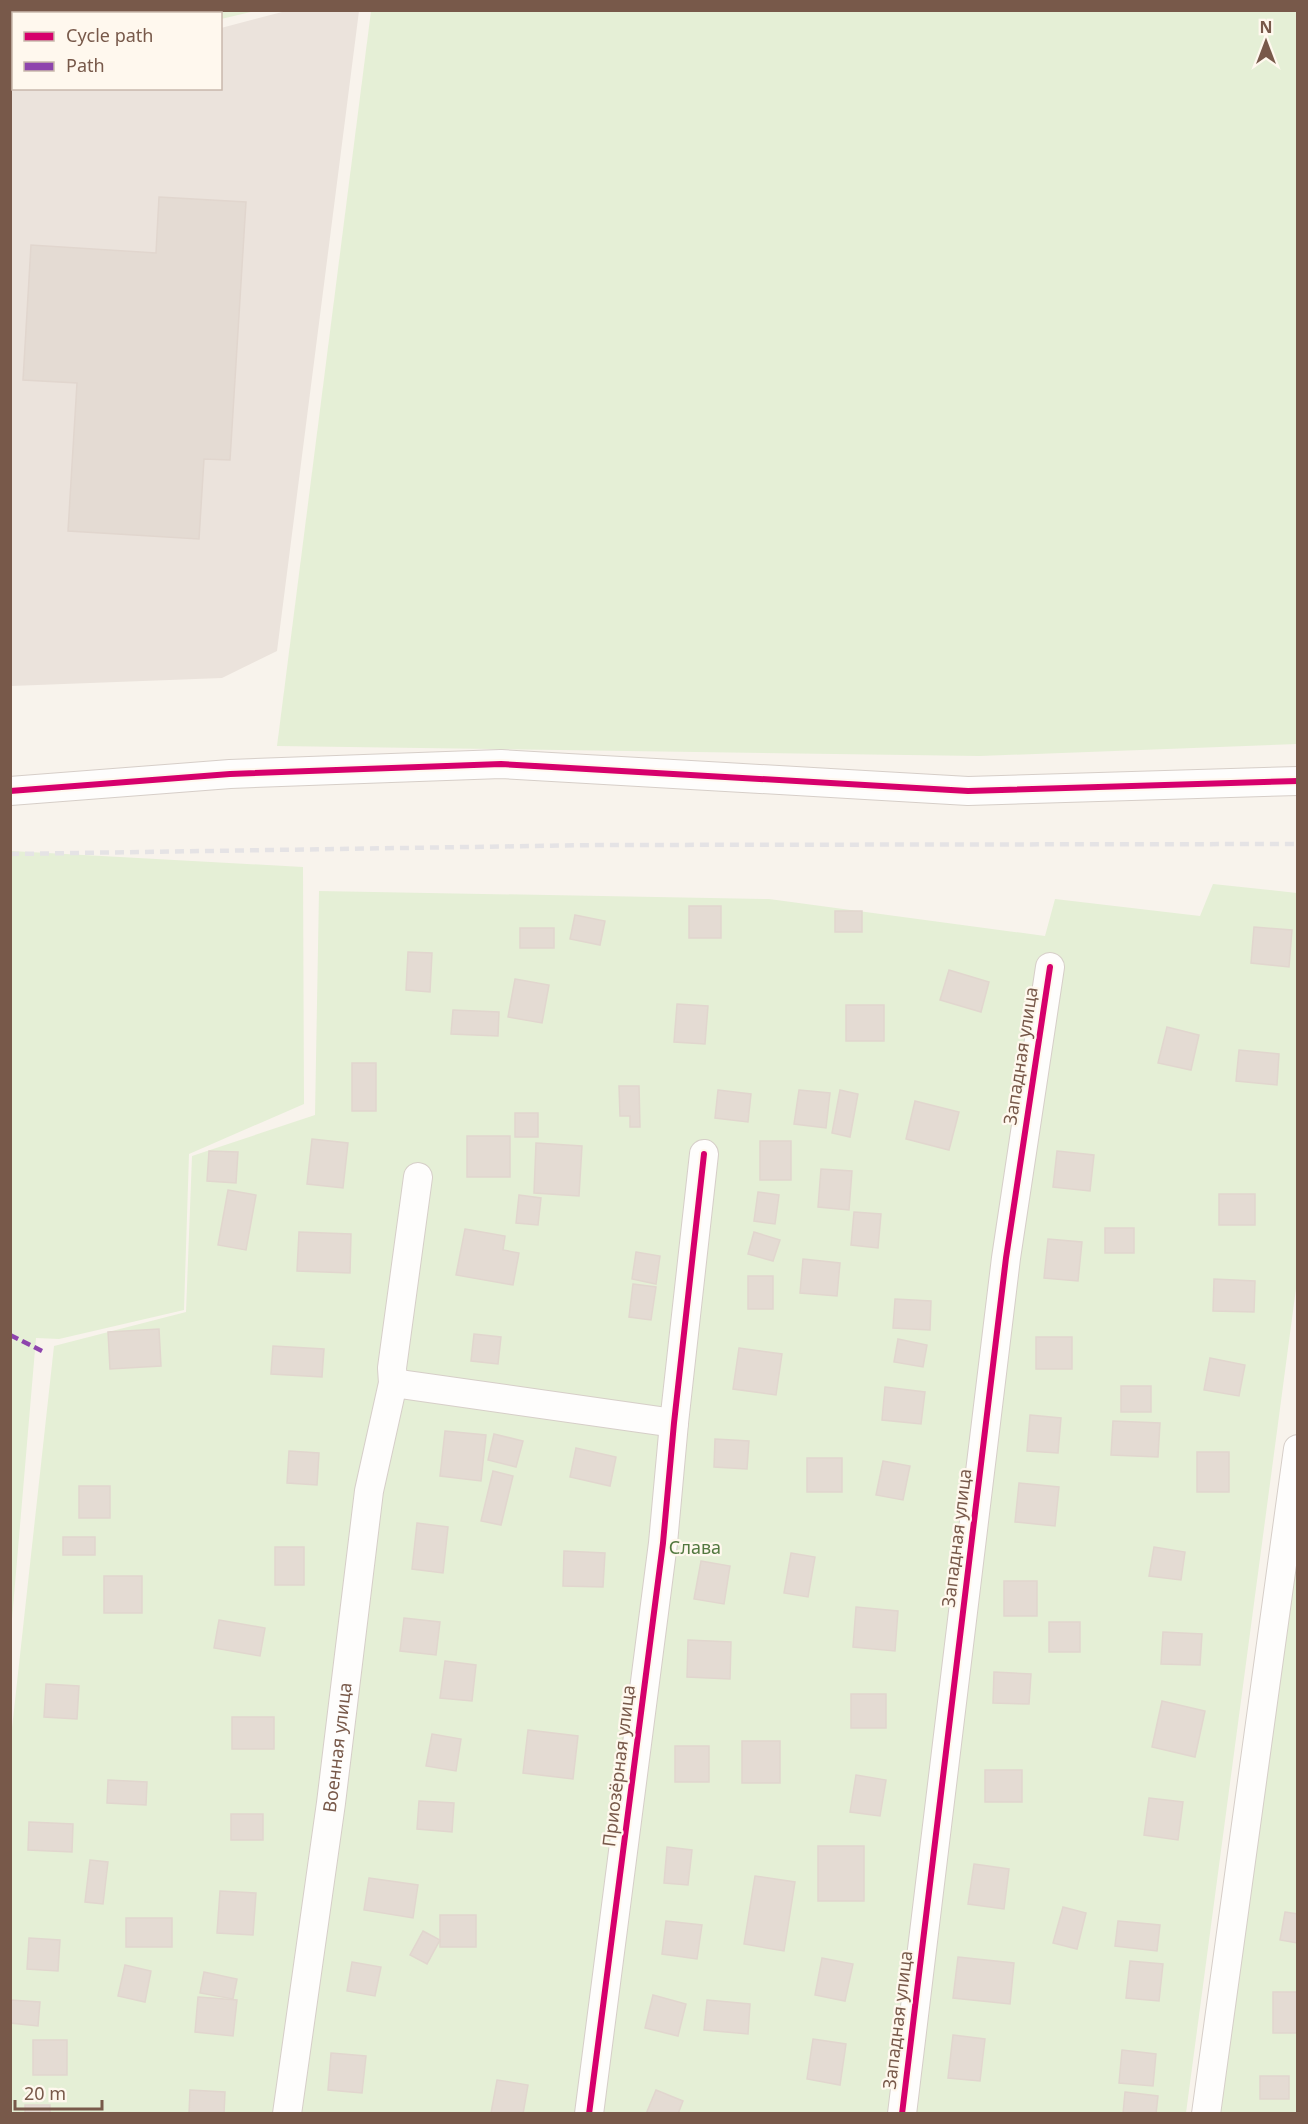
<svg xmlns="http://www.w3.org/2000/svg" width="1308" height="2124" font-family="'Noto Sans',sans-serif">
<rect width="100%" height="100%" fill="#f8f3ec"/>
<polygon fill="#ebe3dc" points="286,11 359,11 277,651 222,678 11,686 10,66 13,66 14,88 220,88 221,28"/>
<g fill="#e5efd6">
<polygon points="11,10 255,10 255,11 221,19 220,14 14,14 13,30 11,28"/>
<polygon points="371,11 1297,11 1297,744 980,756 277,746"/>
<polygon points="11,851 303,867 304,1104 189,1154 184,1310 59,1339 36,1338 11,1631"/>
<polygon points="1213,884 1297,893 1297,1281 1186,2113 11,2114 11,1737 54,1346 186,1312 192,1156 315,1115 319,891 769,899 1045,936 1055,899 1200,916"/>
<polygon points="1297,1494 1297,2113 1220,2113"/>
</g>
<g fill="#e4dbd3" stroke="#e1d6ce" stroke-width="1.5">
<polygon points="159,197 246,202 230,460 204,459 199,539 68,531 77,383 23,380 31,245 156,253"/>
<rect x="689" y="906" width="32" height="32"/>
<rect x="835" y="911" width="27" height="21"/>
<polygon points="575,915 605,921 600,945 570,939"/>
<polygon points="1254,927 1292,930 1289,967 1251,963"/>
<rect x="520" y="928" width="34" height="20"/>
<polygon points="408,952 432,953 430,992 406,990"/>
<polygon points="949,970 989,982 981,1012 940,1000"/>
<polygon points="515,979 549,985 542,1023 508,1017"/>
<polygon points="677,1004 708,1006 705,1044 674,1042"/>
<rect x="846" y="1005" width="38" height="36"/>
<polygon points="453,1010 499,1012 498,1036 451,1034"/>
<polygon points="1167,1027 1199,1035 1191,1070 1158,1063"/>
<polygon points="1239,1050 1279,1054 1277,1085 1236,1081"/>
<rect x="352" y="1063" width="24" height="48"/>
<polygon points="619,1086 639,1086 640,1127 630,1127 630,1116 620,1116"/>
<polygon points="718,1090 751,1094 748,1122 715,1118"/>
<polygon points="799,1090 830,1093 826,1128 794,1124"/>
<polygon points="840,1090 858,1094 850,1137 832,1133"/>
<polygon points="915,1101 959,1112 949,1150 906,1139"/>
<rect x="515" y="1113" width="23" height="24"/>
<rect x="467" y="1136" width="43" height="41"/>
<polygon points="312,1139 348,1143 343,1188 307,1184"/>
<rect x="760" y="1141" width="31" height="39"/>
<polygon points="536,1143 582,1146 579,1196 534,1193"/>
<polygon points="209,1151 238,1152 236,1183 207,1181"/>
<polygon points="1057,1151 1094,1155 1090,1191 1053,1187"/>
<polygon points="821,1169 852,1171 849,1210 818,1207"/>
<polygon points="228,1190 256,1195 246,1250 218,1245"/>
<polygon points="758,1192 779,1195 775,1224 754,1221"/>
<rect x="1219" y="1194" width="36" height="31"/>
<polygon points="519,1195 541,1198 538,1225 516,1223"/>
<polygon points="854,1212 881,1214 878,1248 851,1245"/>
<rect x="1105" y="1228" width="29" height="25"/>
<polygon points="465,1229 505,1236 503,1250 519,1253 513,1285 456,1275"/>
<polygon points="299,1232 351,1234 350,1273 297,1271"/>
<polygon points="754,1232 780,1240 773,1261 748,1254"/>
<polygon points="1048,1239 1082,1242 1078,1281 1044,1278"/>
<polygon points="636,1252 660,1256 656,1284 632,1279"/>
<polygon points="803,1259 840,1263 837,1296 800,1293"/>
<rect x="748" y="1276" width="25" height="33"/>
<polygon points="1214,1279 1255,1281 1254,1312 1213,1311"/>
<polygon points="633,1284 656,1287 651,1320 629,1317"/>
<polygon points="895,1299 931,1301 930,1330 893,1328"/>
<polygon points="159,1329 161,1366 110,1369 108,1332"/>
<polygon points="474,1334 501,1337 498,1364 471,1361"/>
<rect x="1036" y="1337" width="36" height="32"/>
<polygon points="898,1339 927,1345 923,1367 894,1362"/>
<polygon points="273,1346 324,1349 322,1377 271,1374"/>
<polygon points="739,1348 782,1354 776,1395 733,1389"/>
<polygon points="1210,1358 1245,1365 1239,1396 1204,1390"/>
<rect x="1121" y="1386" width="30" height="26"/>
<polygon points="885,1387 925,1392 921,1424 882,1420"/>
<polygon points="1030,1415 1061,1418 1058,1453 1027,1451"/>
<polygon points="1113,1421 1160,1423 1158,1457 1111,1455"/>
<polygon points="445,1431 486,1435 481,1481 440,1476"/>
<polygon points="494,1434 523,1441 516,1467 488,1460"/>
<polygon points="715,1439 749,1441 747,1469 714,1467"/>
<polygon points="576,1448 616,1457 610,1486 570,1477"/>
<polygon points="289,1451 319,1453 317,1485 287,1483"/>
<rect x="1197" y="1452" width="32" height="40"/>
<rect x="807" y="1458" width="35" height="34"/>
<polygon points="883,1461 910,1466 903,1500 876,1495"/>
<polygon points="493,1471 513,1476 501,1525 481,1521"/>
<polygon points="1019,1483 1059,1487 1055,1526 1015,1522"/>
<rect x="79" y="1486" width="31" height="32"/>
<polygon points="417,1523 448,1527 443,1573 412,1569"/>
<rect x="63" y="1537" width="32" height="18"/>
<rect x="275" y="1547" width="29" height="38"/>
<polygon points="1154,1547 1185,1552 1181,1580 1149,1576"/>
<polygon points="564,1551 605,1553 603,1587 563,1586"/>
<polygon points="791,1553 815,1557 808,1597 784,1593"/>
<polygon points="701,1561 730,1566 724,1604 694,1599"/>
<rect x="104" y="1576" width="38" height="37"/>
<rect x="1004" y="1581" width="33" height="35"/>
<polygon points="856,1607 898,1611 895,1651 853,1647"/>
<polygon points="404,1618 440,1622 436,1655 400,1651"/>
<polygon points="219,1620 265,1628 260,1656 214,1648"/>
<rect x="1049" y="1622" width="31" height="30"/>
<polygon points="1163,1632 1202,1634 1200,1665 1161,1664"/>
<polygon points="688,1640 731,1642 730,1679 687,1677"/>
<polygon points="445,1661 476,1665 472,1701 440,1698"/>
<polygon points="994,1672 1031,1674 1029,1704 993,1703"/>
<polygon points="46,1684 79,1686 77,1719 44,1717"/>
<rect x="851" y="1694" width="35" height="34"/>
<polygon points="1162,1701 1205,1711 1195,1757 1152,1747"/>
<rect x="232" y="1717" width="42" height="32"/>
<polygon points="528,1730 578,1736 573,1779 523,1773"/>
<polygon points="432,1734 461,1739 456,1771 426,1766"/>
<rect x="742" y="1741" width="38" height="42"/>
<rect x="675" y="1746" width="34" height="36"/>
<rect x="985" y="1770" width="37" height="32"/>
<polygon points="856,1775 886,1780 880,1816 850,1812"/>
<polygon points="108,1780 147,1782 146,1805 107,1803"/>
<polygon points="1149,1798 1183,1802 1178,1840 1144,1835"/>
<polygon points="419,1801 454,1803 452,1832 417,1829"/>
<rect x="231" y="1814" width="32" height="26"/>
<polygon points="29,1822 73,1824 72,1852 28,1850"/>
<rect x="818" y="1846" width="46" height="55"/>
<polygon points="667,1847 692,1850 688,1885 664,1883"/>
<polygon points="90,1860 108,1862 103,1904 85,1902"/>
<polygon points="974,1864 1009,1869 1004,1909 968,1904"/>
<polygon points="755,1876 795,1882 784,1951 744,1944"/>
<polygon points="369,1878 418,1885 413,1918 364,1910"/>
<polygon points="220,1891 256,1893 253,1935 217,1933"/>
<polygon points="1063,1907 1086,1913 1077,1949 1053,1943"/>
<polygon points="1285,1912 1298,1914 1298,1943 1280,1940"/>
<rect x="440" y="1915" width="36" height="32"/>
<rect x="126" y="1918" width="46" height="29"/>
<polygon points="666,1921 702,1925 697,1959 662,1954"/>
<polygon points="1118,1921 1160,1925 1157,1951 1115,1946"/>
<polygon points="423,1931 440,1940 427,1964 410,1955"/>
<polygon points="29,1938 60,1940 58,1971 27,1969"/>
<polygon points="958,1957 1014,1963 1010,2004 953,1998"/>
<polygon points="822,1958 853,1964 845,2001 815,1995"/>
<polygon points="1130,1961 1163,1964 1159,2001 1126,1998"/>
<polygon points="352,1962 381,1967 375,1996 347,1991"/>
<polygon points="125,1965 151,1971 145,2002 118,1996"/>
<polygon points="204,1972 237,1979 233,1999 200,1993"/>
<rect x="1273" y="1992" width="25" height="41"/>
<polygon points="653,1995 686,2004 678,2036 645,2028"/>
<polygon points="198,1997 237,2000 233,2036 195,2032"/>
<polygon points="10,2000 40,2002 38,2026 10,2023"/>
<polygon points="707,2000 750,2004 748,2034 704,2030"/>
<polygon points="953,2035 985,2039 980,2081 948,2078"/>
<polygon points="813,2039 846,2044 840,2085 807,2079"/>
<rect x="33" y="2040" width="34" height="35"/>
<polygon points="1122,2050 1156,2054 1153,2086 1119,2083"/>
<polygon points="331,2053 366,2056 362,2093 328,2090"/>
<rect x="1260" y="2076" width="29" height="23"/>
<polygon points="497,2080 528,2085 523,2114 491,2113"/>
<polygon points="190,2090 225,2092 224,2114 189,2114"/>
<polygon points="656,2090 683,2101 678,2114 646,2114"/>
<polygon points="1125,2092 1158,2096 1156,2114 1123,2114"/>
<rect x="25" y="2105" width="25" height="9"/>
</g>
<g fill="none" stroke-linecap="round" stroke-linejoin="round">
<defs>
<g id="minor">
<polyline points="10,791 230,774 501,764 968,791 1298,781"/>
<polyline points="393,1383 674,1423"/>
<path id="s1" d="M287 2114 331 1803 369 1491 393 1383 392 1368 418 1177"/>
<polyline points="589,2114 663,1543 674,1423 704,1154"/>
<polyline points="902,2114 1006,1258 1050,967"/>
<polyline points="1206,2114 1298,1449"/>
</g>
</defs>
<use href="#minor" stroke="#d6cec8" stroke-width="30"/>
<use href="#minor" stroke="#fefdfc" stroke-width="28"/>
<polyline stroke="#e5e3e5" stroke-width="4.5" stroke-dasharray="9 6" stroke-linecap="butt" points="10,854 598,845 1298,844"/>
<polyline stroke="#8e44ad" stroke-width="4.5" stroke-dasharray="9 4.5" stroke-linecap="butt" points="10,1335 42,1351"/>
<defs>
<g id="cycleway">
<polyline points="10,791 230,774 501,764 968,791 1298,781"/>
<polyline points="589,2114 663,1543 674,1423 704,1154"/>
<polyline points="902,2114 1006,1258 1050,967"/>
</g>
</defs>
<use href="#cycleway" stroke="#fff8ee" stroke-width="10"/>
<use href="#cycleway" stroke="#d6006c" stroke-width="6"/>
</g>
<g text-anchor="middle" stroke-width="4.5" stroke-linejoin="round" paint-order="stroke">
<g font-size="18" fill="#78594a" stroke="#fff8ee">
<text transform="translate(1021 1056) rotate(-81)" y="6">Западная улица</text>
<text transform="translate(957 1538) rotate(-83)" y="6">Западная улица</text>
<text dy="6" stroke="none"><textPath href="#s1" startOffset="370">Военная улица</textPath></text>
<text transform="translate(619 1766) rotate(-83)" y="6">Приозёрная улица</text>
<text transform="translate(898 2020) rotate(-83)" y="6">Западная улица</text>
</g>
<g font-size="18" fill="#52783f" stroke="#fff8ee">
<text x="695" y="1554">Слава</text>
</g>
</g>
<rect width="1308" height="2124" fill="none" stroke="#78594a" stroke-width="24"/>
<rect x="12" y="12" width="210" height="78" fill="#fff8ee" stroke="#c9b8ac" stroke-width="1.5"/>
<rect x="24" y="32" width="30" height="9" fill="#d6006c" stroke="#c9b8ac" stroke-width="1.5"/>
<text x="66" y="42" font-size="18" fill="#78594a">Cycle path</text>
<rect x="24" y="62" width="30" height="9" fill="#8e44ad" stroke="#c9b8ac" stroke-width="1.5"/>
<text x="66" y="72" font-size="18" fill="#78594a">Path</text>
<g transform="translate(1266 42)" stroke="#fff8ee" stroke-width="4.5" paint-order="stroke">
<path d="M0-4.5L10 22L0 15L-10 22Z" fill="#78594a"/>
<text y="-9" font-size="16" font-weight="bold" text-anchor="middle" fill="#78594a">N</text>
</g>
<path d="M15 2100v9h87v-9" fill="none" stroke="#78594a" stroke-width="3"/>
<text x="24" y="2100" font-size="18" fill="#78594a" stroke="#fff8ee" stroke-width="4.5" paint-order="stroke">20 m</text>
</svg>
